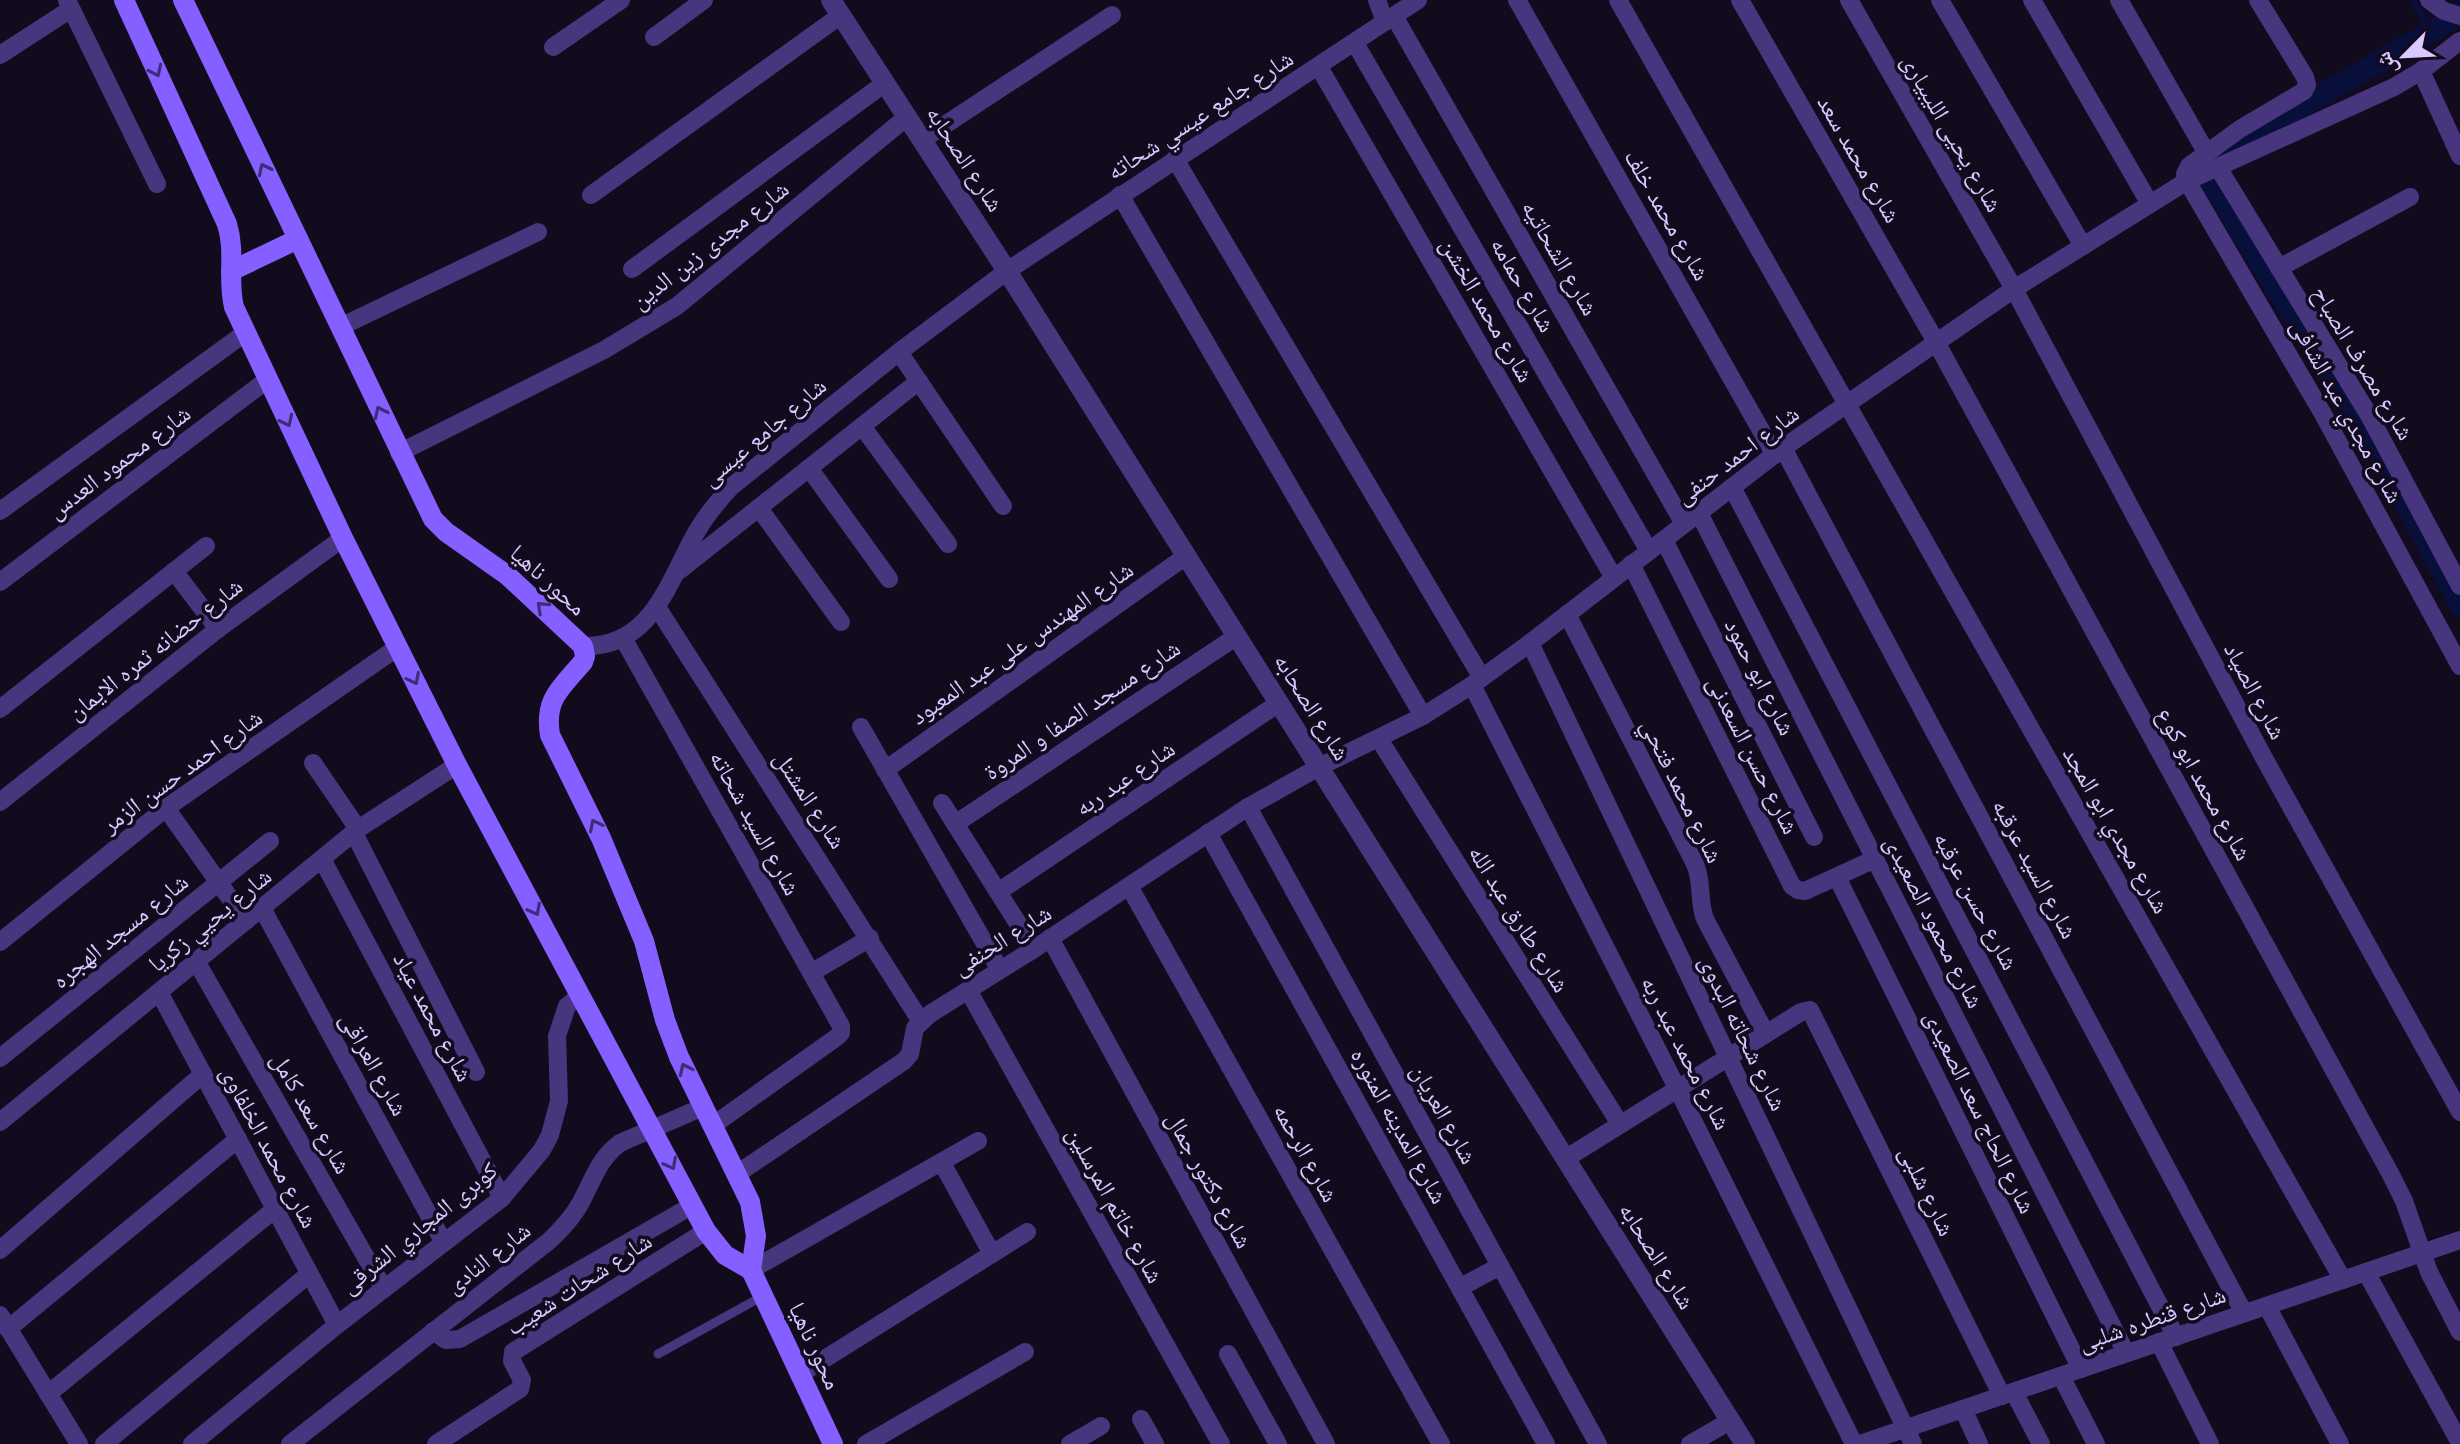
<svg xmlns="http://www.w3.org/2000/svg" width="2460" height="1444" font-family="'Public Sans','Noto Naskh Arabic',sans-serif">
<rect width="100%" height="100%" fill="#120b1e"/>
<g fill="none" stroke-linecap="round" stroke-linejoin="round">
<polyline stroke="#070f3a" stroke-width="6" points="2414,0 2431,32"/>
<polyline stroke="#070f3a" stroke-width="22" points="2460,12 2431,32 2200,165 2386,466 2460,605"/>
<polyline stroke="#47357e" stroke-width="9" points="658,1354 763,1296"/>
<g stroke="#47357e" stroke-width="18">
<polyline points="67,0 157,184"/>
<polyline points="1377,0 1385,22"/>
<polyline points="1517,0 1775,455"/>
<polyline points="1618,0 2343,1280"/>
<polyline points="1740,0 1936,342 2390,1173 2404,1201 2429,1272 2460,1332"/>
<polyline points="1849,0 2014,289 2264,758 2460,1112"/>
<polyline points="1940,0 2083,246"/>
<polyline points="2032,0 2150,204"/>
<polyline points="2119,0 2206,152"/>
<polyline points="2429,0 2444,11 2460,16"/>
<polyline points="1394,16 1684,524"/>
<polyline points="654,37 704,0"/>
<polyline points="1355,43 1649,551"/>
<polyline points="553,47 621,0"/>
<polyline points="0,55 71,9"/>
<polyline points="1319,67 1614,578"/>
<polyline points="2421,71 2460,156"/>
<polyline points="922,140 1112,15"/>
<polyline points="1175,159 1482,678"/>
<polyline points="2219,169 2370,417 2460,586"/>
<polyline points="2187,181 2323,414 2460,666"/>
<polyline points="2187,181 2185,174 2189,166 2240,129 2304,91 2307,85 2305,77 2258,0"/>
<polyline points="591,195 841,15"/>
<polyline points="1120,195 1423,716"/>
<polyline points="2279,268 2410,197"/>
<polyline points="632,269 885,83"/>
<polyline points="340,327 538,232"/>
<polyline points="899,352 1003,506"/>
<polyline points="862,426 948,544"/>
<polyline points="1783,448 2244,1313"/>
<polyline points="399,453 604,350 677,306 907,117"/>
<polyline points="809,468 889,579"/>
<polyline points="1732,487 2176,1337"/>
<polyline points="759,508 841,622"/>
<polyline points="0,511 245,333"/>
<polyline points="1699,513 2126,1353"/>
<polyline points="1664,540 1814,837"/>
<polyline points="1631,564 1792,886 1798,890 1805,891 1875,859"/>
<polyline points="680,570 919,381"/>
<polyline points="174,571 218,629"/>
<polyline points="0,582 267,380"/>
<polyline points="657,607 920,1020"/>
<path d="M1567 614 1695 864C1703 882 1698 901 1705 919L1766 1034"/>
<polyline points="623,638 841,1026 841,1033 837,1037 712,1126"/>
<polyline points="1530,643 1913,1444"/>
<path d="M583 646C653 648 669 579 697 531 707 514 718 501 731 487L899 352 1007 271 1418 0"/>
<polyline points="1472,685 1677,1088 1854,1444"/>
<polyline points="0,709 206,546"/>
<polyline points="861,727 1000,970"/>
<polyline points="1379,739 1620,1124"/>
<polyline points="313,763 358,829"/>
<polyline points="885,770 1186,556"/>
<polyline points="0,802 218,629 343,538"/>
<polyline points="942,803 1034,949"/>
<polyline points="1248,807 1598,1444"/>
<polyline points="166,808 246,921"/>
<polyline points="955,824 1237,636"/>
<polyline points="354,833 476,1072"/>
<polyline points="1208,833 1546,1444"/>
<polyline points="322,859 502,1198"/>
<polyline points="1837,877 2081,1369"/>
<polyline points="1129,886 1441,1444"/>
<polyline points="998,892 1279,703"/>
<polyline points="262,908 444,1243"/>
<polyline points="1050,938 1326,1444"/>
<polyline points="0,942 166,808 398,647"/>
<polyline points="196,961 384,1289"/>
<polyline points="811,973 870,938"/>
<polyline points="968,990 1221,1444"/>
<polyline points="159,992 337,1325"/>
<polyline points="0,1058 270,841"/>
<polyline points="0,1122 358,829 457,765"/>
<polyline points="1565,1159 1801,1012 1810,1010 2002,1396"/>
<polyline points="942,1163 992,1254"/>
<polyline points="737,1174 904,1061 910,1054 915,1028 930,1014 1034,949 1248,807 1319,767 1423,716 1472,685 1530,643 1783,448 2014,289 2187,181 2394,87 2421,71 2460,41"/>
<polyline points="0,1250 203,1074"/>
<polyline points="751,1270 978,1141"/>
<polyline points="2366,1272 2460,1443"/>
<polyline points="1461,1287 1500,1266"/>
<polyline points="2267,1306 2340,1444"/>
<polyline points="0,1315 79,1444"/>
<polyline points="8,1329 238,1139"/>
<polyline points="433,1331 446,1340 460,1339 693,1205"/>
<polyline points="2159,1342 2210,1444"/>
<polyline points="1228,1354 1278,1444"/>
<polyline points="799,1375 1027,1232"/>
<polyline points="2061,1376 2096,1444"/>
<polyline points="2014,1392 2041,1444"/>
<polyline points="48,1394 275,1209"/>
<polyline points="1963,1409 1979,1444"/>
<polyline points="1141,1419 1155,1444"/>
<polyline points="104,1444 309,1274"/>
<polyline points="192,1444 337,1325 502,1198 542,1150 550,1135 559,1101 557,1036 567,1006 580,995"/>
<path d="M290 1444 549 1241C563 1228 576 1214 584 1196 595 1175 600 1158 620 1143L703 1107"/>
<polyline points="436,1444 520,1389 522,1380 512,1361 513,1352 706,1231"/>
<polyline points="866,1444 1025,1352"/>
<polyline points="1070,1444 1101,1426"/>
<polyline points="1690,1444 1730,1421"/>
<polyline points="1860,1444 2460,1240"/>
</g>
<polyline stroke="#47357e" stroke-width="20" points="831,0 1007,271 1745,1444"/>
<g stroke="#855fff" stroke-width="20">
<path d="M124 0 227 224C236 253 227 278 234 307L343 538 457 765 706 1231 725 1255 751 1270"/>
<path d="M183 0 433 519 446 532 507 575 583 646 585 656 583 662C561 688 544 699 550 735L601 838 644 941 665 1020 679 1057 750 1202 756 1236 751 1270 833 1444"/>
<polyline points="231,271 298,239"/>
</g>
</g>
<defs><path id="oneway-chevron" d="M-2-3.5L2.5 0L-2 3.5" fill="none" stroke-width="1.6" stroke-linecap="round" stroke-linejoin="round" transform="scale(2)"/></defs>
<g stroke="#402d78">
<use href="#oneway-chevron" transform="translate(156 71) rotate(65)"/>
<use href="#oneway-chevron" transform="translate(264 169) rotate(-116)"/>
<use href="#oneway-chevron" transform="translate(380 412) rotate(-116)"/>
<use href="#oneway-chevron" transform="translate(287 421) rotate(64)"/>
<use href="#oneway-chevron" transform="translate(542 607) rotate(-137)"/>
<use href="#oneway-chevron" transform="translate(414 679) rotate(63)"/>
<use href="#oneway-chevron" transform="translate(595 825) rotate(-117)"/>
<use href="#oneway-chevron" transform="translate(535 910) rotate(62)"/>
<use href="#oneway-chevron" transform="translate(685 1069) rotate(-115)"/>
<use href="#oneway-chevron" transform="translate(671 1164) rotate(62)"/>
</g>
<g text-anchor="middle" stroke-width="7" stroke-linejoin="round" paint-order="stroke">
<g font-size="24" fill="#dac8ff" stroke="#120b1e">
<text transform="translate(1200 115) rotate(-33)" y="8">شارع جامع عيسي شحاته</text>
<text transform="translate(1952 133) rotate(60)" y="8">شارع يحيى الليبيارى</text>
<text transform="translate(965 159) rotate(57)" y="8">شارع الصحابه</text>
<text transform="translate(1859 159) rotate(60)" y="8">شارع محمد سعد</text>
<text transform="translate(1667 215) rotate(60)" y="8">شارع محمد خلف</text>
<text transform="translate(710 245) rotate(-38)" y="8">شارع مجدى زين الدين</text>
<text transform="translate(1560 258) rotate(60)" y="8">شارع الشحاتيه</text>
<text transform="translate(1523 285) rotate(60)" y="8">شارع حمامه</text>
<text transform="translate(1487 310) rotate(60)" y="8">شارع محمد الخشن</text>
<text transform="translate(2363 363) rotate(59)" y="8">شارع مصرف الصباح</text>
<text transform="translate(2347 411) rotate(61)" y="8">شارع مجدي عبد الشافى</text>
<text transform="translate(764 432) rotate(-40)" y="8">شارع جامع عيسى</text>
<text transform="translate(1737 455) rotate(-37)" y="8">شارع احمد حنفى</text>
<text transform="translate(119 462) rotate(-37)" y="8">شارع محمود العدس</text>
<text transform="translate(548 580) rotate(42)" y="8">محور ناهيا</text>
<text transform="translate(1022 643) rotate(-35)" y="8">شارع المهندس على عبد المعبود</text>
<text transform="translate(155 649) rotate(-38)" y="8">شارع حضانه ثمره الايمان</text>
<text transform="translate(1760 677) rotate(63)" y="8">شارع ابو حمود</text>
<text transform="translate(2255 691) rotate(62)" y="8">شارع الصياد</text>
<text transform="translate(1312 707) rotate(58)" y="8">شارع الصحابه</text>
<text transform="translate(1082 710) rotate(-34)" y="8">شارع مسجد الصفا و المروة</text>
<text transform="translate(1753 755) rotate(63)" y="8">شارع حسن السعدنى</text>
<text transform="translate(182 771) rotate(-36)" y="8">شارع احمد حسن الزمر</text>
<text transform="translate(1125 778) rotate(-34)" y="8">شارع عبد ربه</text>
<text transform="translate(2204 784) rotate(61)" y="8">شارع محمد ابو كوع</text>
<text transform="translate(1682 791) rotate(64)" y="8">شارع محمد فتحي</text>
<text transform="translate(810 800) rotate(57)" y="8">شارع المشتل</text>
<text transform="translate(755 823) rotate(61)" y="8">شارع السيد شحاته</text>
<text transform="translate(2116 830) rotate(60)" y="8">شارع مجدي ابو المجد</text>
<text transform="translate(2035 869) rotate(62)" y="8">شارع السيد عرقبه</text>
<text transform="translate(1976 901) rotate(62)" y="8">شارع حسن عرقبه</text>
<text transform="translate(1519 919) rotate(58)" y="8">شارع طارق عبد الله</text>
<text transform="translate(210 920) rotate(-39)" y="8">شارع يحيي زكريا</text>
<text transform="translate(1934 922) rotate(63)" y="8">شارع محمود الصعيدى</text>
<text transform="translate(120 931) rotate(-39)" y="8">شارع مسجد الهجره</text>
<text transform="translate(1002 940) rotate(-32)" y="8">شارع الحنفى</text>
<text transform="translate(433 1017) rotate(62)" y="8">شارع محمد عياد</text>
<text transform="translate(1743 1033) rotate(64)" y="8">شارع شحاته البدوى</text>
<text transform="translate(1686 1053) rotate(63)" y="8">شارع محمد عبد ربه</text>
<text transform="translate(374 1064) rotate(61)" y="8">شارع العراقى</text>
<text transform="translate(1980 1112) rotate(64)" y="8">شارع الحاج سعد الصعيدى</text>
<text transform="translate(311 1113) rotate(60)" y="8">شارع سعد كامل</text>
<text transform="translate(1444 1114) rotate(61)" y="8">شارع العريان</text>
<text transform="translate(1399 1126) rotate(61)" y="8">شارع المدينه المنوره</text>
<text transform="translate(269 1147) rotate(62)" y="8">شارع محمد الخلفاوى</text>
<text transform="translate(1306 1153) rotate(61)" y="8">شارع الرحمه</text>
<text transform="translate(1209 1180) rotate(61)" y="8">شارع دكتور جمال</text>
<text transform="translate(1927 1191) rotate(64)" y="8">شارع شلبى</text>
<text transform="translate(1115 1205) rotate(61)" y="8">شارع خاتم المرسلين</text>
<text transform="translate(419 1228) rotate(-39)" y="8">كوبرى المجاري الشرقى</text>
<text transform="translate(1657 1256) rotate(58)" y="8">شارع الصحابه</text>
<text transform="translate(488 1258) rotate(-38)" y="8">شارع النادى</text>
<text transform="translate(579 1284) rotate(-33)" y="8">شارع شحات شعيب</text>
<text transform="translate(2152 1319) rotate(-19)" y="8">شارع قنطره شلبى</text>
<text transform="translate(815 1346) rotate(65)" y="8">محور ناهيا</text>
</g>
</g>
<g transform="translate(2404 56) rotate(246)" stroke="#120b1e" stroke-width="6" paint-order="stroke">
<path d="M0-6L14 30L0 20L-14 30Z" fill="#dac8ff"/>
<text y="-12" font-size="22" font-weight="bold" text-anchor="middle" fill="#dac8ff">ش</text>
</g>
</svg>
